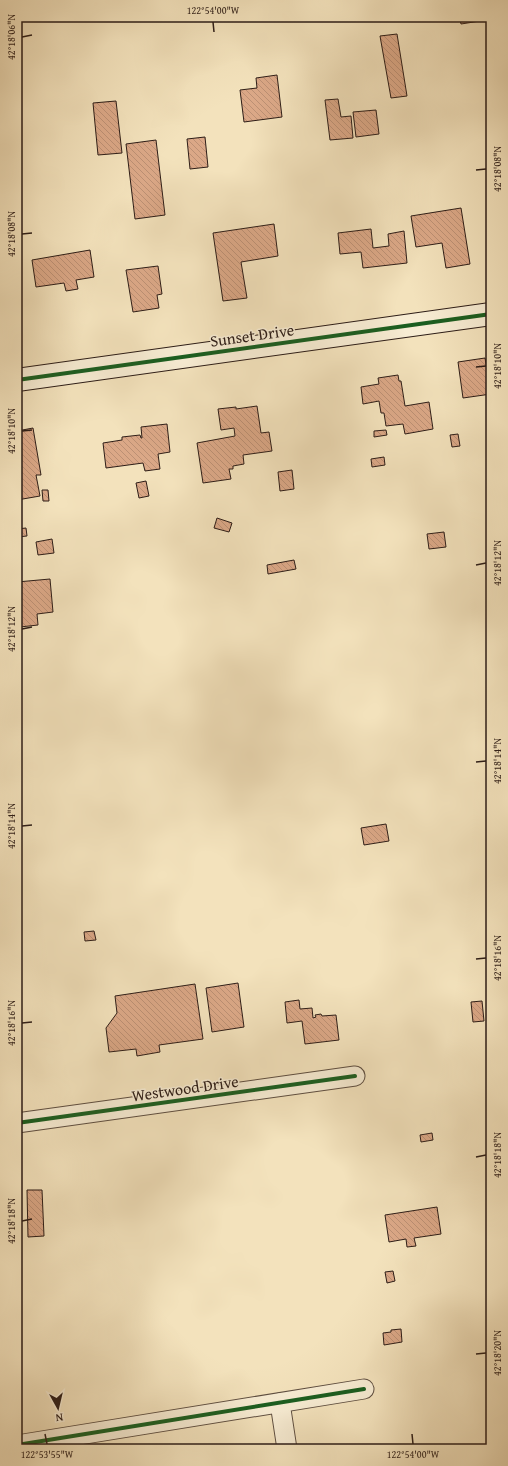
<svg xmlns="http://www.w3.org/2000/svg" width="508" height="1466" font-family="'Gentium Book Plus',serif">
<defs>
<pattern id="building-back-hatch" width="6" height="6" patternUnits="userSpaceOnUse"><rect width="6" height="6" fill="#dba887"/><path d="M-1 5l2 2M0 0l6 6M5-1l2 2" fill="none" stroke="#bc9074"/></pattern>
</defs>
<rect width="100%" height="100%" fill="#f3e2bc"/>
<filter id="stains"><feTurbulence type="fractalNoise" baseFrequency=".005" numOctaves="4"/><feColorMatrix values="0 0 0 0 .2 0 0 0 0 .09 0 0 0 0 .02 0 0 0 .5 -.17"/></filter>
<radialGradient id="worn" r=".72"><stop offset=".6" stop-color="#630" stop-opacity="0"/><stop offset="1" stop-color="#630" stop-opacity=".3"/></radialGradient>
<g fill="url(#building-back-hatch)" stroke="#2d1d17">
<polygon points="459,17 480,17 480,21 461,24"/>
<polygon points="397,34 407,96 391,98 380,36"/>
<polygon points="277,75 282,117 244,122 240,90 257,88 256,78"/>
<polygon points="338,99 341,117 351,116 353,138 330,140 325,100"/>
<polygon points="116,101 122,153 98,155 93,103"/>
<polygon points="376,110 379,134 356,137 353,112"/>
<polygon points="205,137 208,167 190,169 187,139"/>
<polygon points="156,140 165,215 135,219 126,144"/>
<polygon points="461,208 470,264 446,268 442,243 416,247 411,216"/>
<polygon points="274,224 278,256 241,262 247,298 223,301 213,233"/>
<polygon points="371,229 373,248 389,246 388,234 404,231 407,263 363,268 361,252 340,254 338,233"/>
<polygon points="90,250 94,277 76,280 78,289 66,291 64,283 36,287 32,260"/>
<polygon points="158,266 162,294 157,295 159,308 133,312 126,270"/>
<polygon points="485,358 491,394 463,398 458,362"/>
<polygon points="398,375 399,381 401,381 405,406 429,402 433,429 405,434 403,424 386,426 384,413 381,413 379,401 363,404 361,387 379,384 378,378"/>
<polygon points="257,406 261,433 269,432 272,451 243,455 244,464 233,466 233,469 229,469 231,479 203,483 197,443 235,436 234,428 221,430 218,409 236,407 236,409"/>
<polygon points="167,424 170,452 158,454 160,469 145,471 143,463 106,468 103,443 122,440 122,437 140,435 141,438 142,438 141,427"/>
<polygon points="33,428 41,475 36,475 40,496 17,500 17,431"/>
<polygon points="386,430 387,435 374,437 374,431"/>
<polygon points="458,434 460,446 452,447 450,435"/>
<polygon points="384,457 385,465 372,467 371,459"/>
<polygon points="292,470 294,489 280,491 278,472"/>
<polygon points="146,481 149,496 139,498 136,483"/>
<polygon points="42,490 48,490 49,501 43,501"/>
<polygon points="217,518 232,523 229,532 214,528"/>
<polygon points="26,528 27,536 17,537 17,529"/>
<polygon points="444,532 446,547 429,549 427,534"/>
<polygon points="52,539 54,553 38,555 36,542"/>
<polygon points="294,560 296,569 268,574 267,565"/>
<polygon points="50,579 53,612 37,614 38,625 20,627 17,601 17,582"/>
<polygon points="386,824 389,841 364,845 361,828"/>
<polygon points="94,931 96,940 85,941 84,932"/>
<polygon points="238,983 244,1027 212,1032 206,988"/>
<polygon points="195,984 203,1039 159,1045 160,1052 137,1056 136,1049 109,1052 106,1028 117,1013 115,996"/>
<polygon points="299,1000 300,1009 312,1008 313,1018 316,1017 315,1015 321,1014 322,1016 336,1015 339,1040 305,1044 302,1021 287,1023 285,1002"/>
<polygon points="482,1001 484,1021 473,1022 471,1002"/>
<polygon points="432,1133 433,1140 421,1142 420,1135"/>
<polygon points="27,1190 42,1190 44,1236 28,1237"/>
<polygon points="437,1207 441,1234 414,1238 416,1246 407,1247 406,1239 389,1242 385,1215"/>
<polygon points="393,1271 395,1281 387,1283 385,1272"/>
<polygon points="401,1329 402,1342 384,1345 383,1333 391,1332 391,1330"/>
</g>
<g fill="none" stroke-linecap="round" stroke-linejoin="round">
<defs>
<g id="street">
<polyline points="17,1123 355,1076"/>
<polyline points="280,1403 287,1449"/>
<polyline points="17,1445 364,1389"/>
</g>
<polyline id="secondary" points="17,380 491,314"/>
</defs>
<use href="#street" stroke="#5e4e40" stroke-width="21"/>
<use href="#secondary" stroke="#2d1d17" stroke-width="24"/>
<use href="#street" stroke="#f7ecd3" stroke-width="19"/>
<use href="#secondary" stroke="#f7ecd3" stroke-width="22"/>
<defs>
<g id="cycleway">
<polyline points="17,380 491,314"/>
<polyline points="17,1123 355,1076"/>
<polyline points="17,1445 364,1389"/>
</g>
</defs>
<use href="#cycleway" stroke="#f7ecd3" stroke-width="6"/>
<use href="#cycleway" stroke="#1b5e20" stroke-width="4"/>
</g>
<path fill="none" stroke="#2d1d17" stroke-width="1.5" d="M213 22 214 32M22 37 32 35M476 170 486 169M22 234 32 233M476 367 486 366M22 431 32 430M476 565 486 563M22 629 32 627M476 762 486 761M22 826 32 825M476 959 486 958M22 1023 32 1022M476 1157 486 1155M22 1221 32 1219M476 1354 486 1353M45 1434 47 1444M412 1434 413 1444"/>
<g text-anchor="middle" stroke-width="3" stroke-linejoin="round" paint-order="stroke">
<g font-size="16" fill="#2d1d17" stroke="#f7ecd3">
<text transform="translate(252 335) rotate(-8)" y="6">Sunset Drive</text>
<text transform="translate(185 1088) rotate(-8)" y="6">Westwood Drive</text>
</g>
</g>
<rect width="508" height="1466" fill="none" stroke="#f3e2bc" stroke-width="44"/>
<g transform="translate(58 1408) rotate(172)" stroke="#f7ecd3" stroke-width="3" paint-order="stroke">
<path d="M0-3L7 15L0 10L-7 15Z" fill="#2d1d17"/>
<text y="-6" font-size="11" font-weight="bold" text-anchor="middle" fill="#2d1d17">N</text>
</g>
<rect x="22" y="22" width="464" height="1422" fill="none" stroke="#2d1d17" stroke-width="1.5"/>
<g font-size="10" text-anchor="middle" fill="#2d1d17">
<text x="213" y="14">122°54'00"W</text>
<text transform="translate(11 37) rotate(-90)" y="4">42°18'06"N</text>
<text transform="translate(497 169) rotate(-90)" y="4">42°18'08"N</text>
<text transform="translate(11 234) rotate(-90)" y="4">42°18'08"N</text>
<text transform="translate(497 366) rotate(-90)" y="4">42°18'10"N</text>
<text transform="translate(11 431) rotate(-90)" y="4">42°18'10"N</text>
<text transform="translate(497 563) rotate(-90)" y="4">42°18'12"N</text>
<text transform="translate(11 629) rotate(-90)" y="4">42°18'12"N</text>
<text transform="translate(497 761) rotate(-90)" y="4">42°18'14"N</text>
<text transform="translate(11 826) rotate(-90)" y="4">42°18'14"N</text>
<text transform="translate(497 958) rotate(-90)" y="4">42°18'16"N</text>
<text transform="translate(11 1023) rotate(-90)" y="4">42°18'16"N</text>
<text transform="translate(497 1155) rotate(-90)" y="4">42°18'18"N</text>
<text transform="translate(11 1221) rotate(-90)" y="4">42°18'18"N</text>
<text transform="translate(497 1353) rotate(-90)" y="4">42°18'20"N</text>
<text x="47" y="1458">122°53'55"W</text>
<text x="413" y="1458">122°54'00"W</text>
</g>
<rect width="100%" height="100%" filter="url(#stains)"/>
<rect width="100%" height="100%" fill="url(#worn)"/>
</svg>
